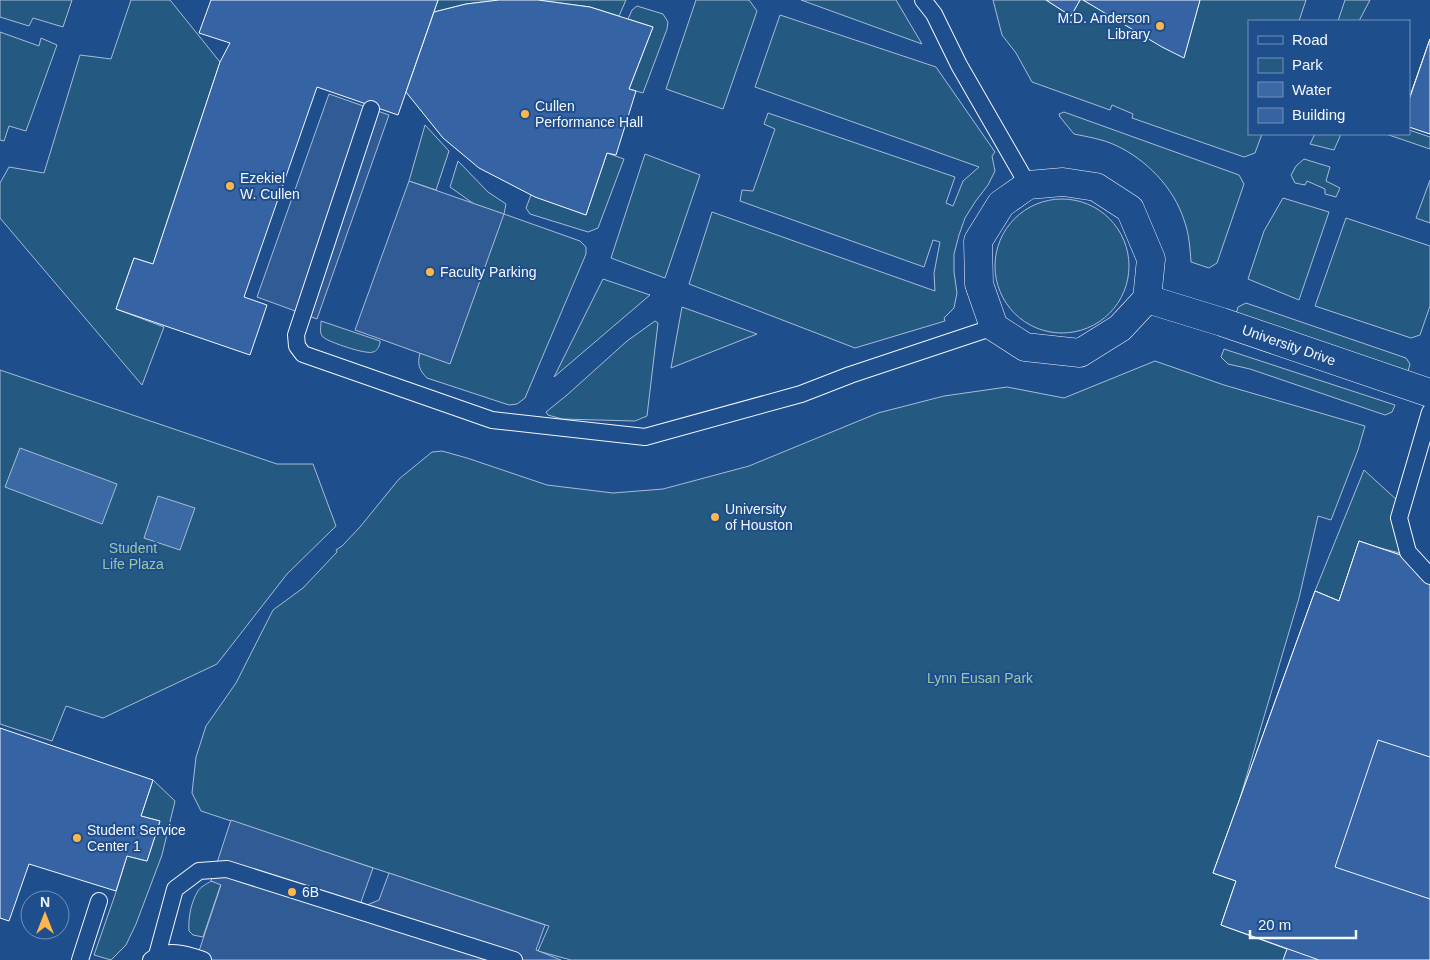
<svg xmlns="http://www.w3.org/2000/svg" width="1430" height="960" font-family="Helvetica,sans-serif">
<rect width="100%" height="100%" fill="#1f4e8c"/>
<g fill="#245a82" stroke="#a8bbd7">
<polygon points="0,0 72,0 63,27 33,18 29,26 0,17"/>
<polygon points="131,0 170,0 220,62 153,264 134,258 116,309 164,327 142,385 0,218 0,183 9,167 44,173 80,55 111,59"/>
<polygon points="438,0 499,0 466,4 434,12"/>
<polygon points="538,0 626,0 619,16 590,7"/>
<polygon points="696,0 749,0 757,11 723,109 666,89"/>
<polygon points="801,0 896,0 922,44"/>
<polygon points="993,0 1046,0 1071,16 1080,0 1083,0 1184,57 1200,0 1306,0 1299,21 1249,21 1249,134 1262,134 1255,153 1244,157 1132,118 1133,114 1112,105 1110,110 1032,82 1016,53 1002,35"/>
<polygon points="1345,0 1370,0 1359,21 1338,21"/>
<polygon points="637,6 663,14 668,22 667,29 643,93 629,89 653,27 628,19 632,10"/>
<polygon points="780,15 936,67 995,152 992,156 995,171 988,185 975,202 965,218 959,235 954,254 954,272 957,293 954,308 944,318 945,321 855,348 689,284 712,212 935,291 934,273 940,242 933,240 924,267 740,201 742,190 753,191 775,129 764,124 768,113 955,177 946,203 953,206 963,181 979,167 755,87"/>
<polygon points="0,32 39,46 41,38 57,45 26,131 9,126 4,141 0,140"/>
<path d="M1064 112 1239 175 1244 184 1217 263 1209 268 1191 262C1190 248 1189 233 1184 220 1174 188 1146 159 1115 145 1102 139 1088 137 1074 134L1060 117 1059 114Z"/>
<polygon points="425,125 449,151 436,190 409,181"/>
<polygon points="1409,130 1430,137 1430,149 1386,134 1409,134"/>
<polygon points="1315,134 1341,134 1334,150 1310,144"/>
<polygon points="607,153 624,159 598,228 588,232 530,214 526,208 531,195 586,215"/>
<polygon points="645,154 700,175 665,278 611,258"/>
<polygon points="1304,159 1330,167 1326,181 1340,188 1336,197 1325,194 1325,189 1307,181 1305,185 1295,183 1291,175 1296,166"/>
<path d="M458 161 488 192 506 204 504 214 580 241 586 247V254L525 398 517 404 509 405 427 378C419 370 417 364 420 353L450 363 503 214 474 204 450 187Z"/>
<polygon points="1430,180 1430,223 1416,218"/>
<polygon points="1283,198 1329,212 1299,300 1248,279 1264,231"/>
<circle cx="1062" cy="266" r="67"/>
<polygon points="1346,218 1430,246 1430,306 1420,335 1411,338 1315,306"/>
<polygon points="603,279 650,295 554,377"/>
<polygon points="1246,303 1406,358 1410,364 1408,371 1236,314 1238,307"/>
<polygon points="682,307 757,334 671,368"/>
<path d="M321 321 380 341V343C379 347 377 351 373 352 367 355 328 342 323 337 319 333 321 327 321 321Z"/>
<polygon points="655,321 658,323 647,416 635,421 562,419 548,415 546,412 567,395 627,341"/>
<polygon points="1224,349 1395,405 1392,412 1385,415 1250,369 1228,364 1221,357"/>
<polygon points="1155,361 1224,385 1365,426 1358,450 1331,520 1318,516 1299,598 1218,873 1240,881 1297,949 1293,960 571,960 538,951 549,926 201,811 192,793 196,757 206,726 236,683 273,610 303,588 337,552 336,550 342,546 360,527 399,479 432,452 442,451 467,458 547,485 613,493 663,489 749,466 878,413 944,396 1007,387 1064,398"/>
<polygon points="0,370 277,464 313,464 336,526 287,574 217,664 103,718 66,706 52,741 0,724"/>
<polygon points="1364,470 1398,501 1404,554 1360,543 1339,601 1315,591"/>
<polygon points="153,780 175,801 162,855 136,924 126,945 111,960 94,955 115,895 127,856 147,861 160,821 141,816"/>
<path d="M211 881 221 884 203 937 193 935 189 931C188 918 191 902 198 891 200 887 207 884 211 881Z"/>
</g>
<g fill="#305b95" stroke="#a8bbd7">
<polygon points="329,94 389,115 317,319 257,297"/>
<polygon points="409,181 504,214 450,364 355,330"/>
<polygon points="231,820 373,868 361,902 367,905 379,900 389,873 545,925 536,950 561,960 196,960 221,885 211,881"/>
</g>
<g fill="#3b69a3" stroke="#a8bbd7">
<polygon points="20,448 117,484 102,524 5,487"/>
<polygon points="158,496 195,508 180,550 144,538"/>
</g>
<g fill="#3563a3" stroke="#f2f6ff">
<polygon points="211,0 438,0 398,115 317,87 244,297 267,305 250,355 116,309 134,258 153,264 220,62 230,43 199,33"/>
<polygon points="499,0 538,0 590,7 653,27 629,89 636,91 616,155 607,153 586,215 535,197 479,168 443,138 406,92 434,12 466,4"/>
<polygon points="1046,0 1080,0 1071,16"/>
<polygon points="1083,0 1200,0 1184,58 1162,47"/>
<polygon points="1430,39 1430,133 1409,126 1409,99"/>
<polygon points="1430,39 1430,134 1409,126 1409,100"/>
<polygon points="1430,39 1430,134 1409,127 1409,100"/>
<polygon points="1359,541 1430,565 1430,960 1283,960 1287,949 1221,925 1236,881 1213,873 1315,591 1339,601"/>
<polygon points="1359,541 1430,565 1430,757 1378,740 1335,867 1430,899 1430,960 1319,960 1221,925 1236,881 1213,873 1315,591 1339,601"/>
<polygon points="0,728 153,780 141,816 160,821 147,861 127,856 116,891 29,864 9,921 0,918"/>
</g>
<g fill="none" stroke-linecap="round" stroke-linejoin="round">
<defs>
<g id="service">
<polyline points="923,0 934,14 959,65 1028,185"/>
<polyline points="371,109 296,335 297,346 303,354 492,420 645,437 801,394 850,375 994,327"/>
<polyline points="1430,412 1399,518 1408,552 1430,576"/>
<polyline points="157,955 175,889 199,871 227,869 514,960"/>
<polyline points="80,960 99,901"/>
<path d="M151 960C166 948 186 954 203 960"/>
</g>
<g id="minor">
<polygon points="1063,182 1096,187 1130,209 1151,259 1147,299 1120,328 1080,353 1025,347 994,327 979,284 978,241 1001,204 1028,185"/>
<polyline points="1147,299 1222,322 1430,393"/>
</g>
</defs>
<use href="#service" stroke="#f2f6ff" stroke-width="18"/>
<use href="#minor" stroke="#f2f6ff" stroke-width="29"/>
<use href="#service" stroke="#1f4e8c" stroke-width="16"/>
<use href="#minor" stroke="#1f4e8c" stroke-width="28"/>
</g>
<g fill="#ffb74d" stroke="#1f4e8c" stroke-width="2">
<circle cx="1160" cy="26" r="5"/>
<circle cx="525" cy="114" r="5"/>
<circle cx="230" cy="186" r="5"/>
<circle cx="430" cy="272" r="5"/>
<circle cx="715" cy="517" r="5"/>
<circle cx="77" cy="838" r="5"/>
<circle cx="292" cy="892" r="5"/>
</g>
<g text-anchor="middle" stroke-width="4" stroke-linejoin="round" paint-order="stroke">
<g font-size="14" fill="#f2f6ff" stroke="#1f4e8c" text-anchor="start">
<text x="1150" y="23" text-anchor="end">M.D. Anderson<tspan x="1150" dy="16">Library</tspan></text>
<text x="535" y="111">Cullen<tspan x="535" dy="16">Performance Hall</tspan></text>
<text x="240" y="183">Ezekiel<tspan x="240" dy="16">W. Cullen</tspan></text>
<text x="440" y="277">Faculty Parking</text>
<text x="725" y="514">University<tspan x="725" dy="16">of Houston</tspan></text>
<text x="87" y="835">Student Service<tspan x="87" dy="16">Center 1</tspan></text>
<text x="302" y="897">6B</text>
</g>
<g font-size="14" fill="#f2f6ff" stroke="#1f4e8c">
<text transform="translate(1289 345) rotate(19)" y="5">University Drive</text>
</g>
<g font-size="14" fill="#97c8a6" stroke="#1f4e8c">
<text x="133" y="553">Student<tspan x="133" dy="16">Life Plaza</tspan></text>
<text x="980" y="683">Lynn Eusan Park</text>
</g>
</g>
<rect x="1248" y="20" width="162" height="115" fill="#1f4e8c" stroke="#7391ba"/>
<rect x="1258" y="36" width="25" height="8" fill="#1f4e8c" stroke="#7391ba"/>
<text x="1292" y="45" font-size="15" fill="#f2f6ff">Road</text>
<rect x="1258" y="58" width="25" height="15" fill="#245a82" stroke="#7391ba"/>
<text x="1292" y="70" font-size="15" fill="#f2f6ff">Park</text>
<rect x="1258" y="82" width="25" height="15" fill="#3b69a3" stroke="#7391ba"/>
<text x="1292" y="95" font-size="15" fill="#f2f6ff">Water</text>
<rect x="1258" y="108" width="25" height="15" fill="#3563a3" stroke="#7391ba"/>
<text x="1292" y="120" font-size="15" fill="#f2f6ff">Building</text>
<g transform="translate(45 915)"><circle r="24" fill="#1f4e8c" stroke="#7391ba"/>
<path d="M0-4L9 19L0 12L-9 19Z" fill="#ffb74d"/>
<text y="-8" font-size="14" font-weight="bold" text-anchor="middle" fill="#f2f6ff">N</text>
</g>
<path d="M1250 930v8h106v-8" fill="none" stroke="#f2f6ff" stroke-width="2.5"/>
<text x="1258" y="930" font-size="15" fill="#f2f6ff" stroke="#1f4e8c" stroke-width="4" paint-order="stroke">20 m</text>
</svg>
